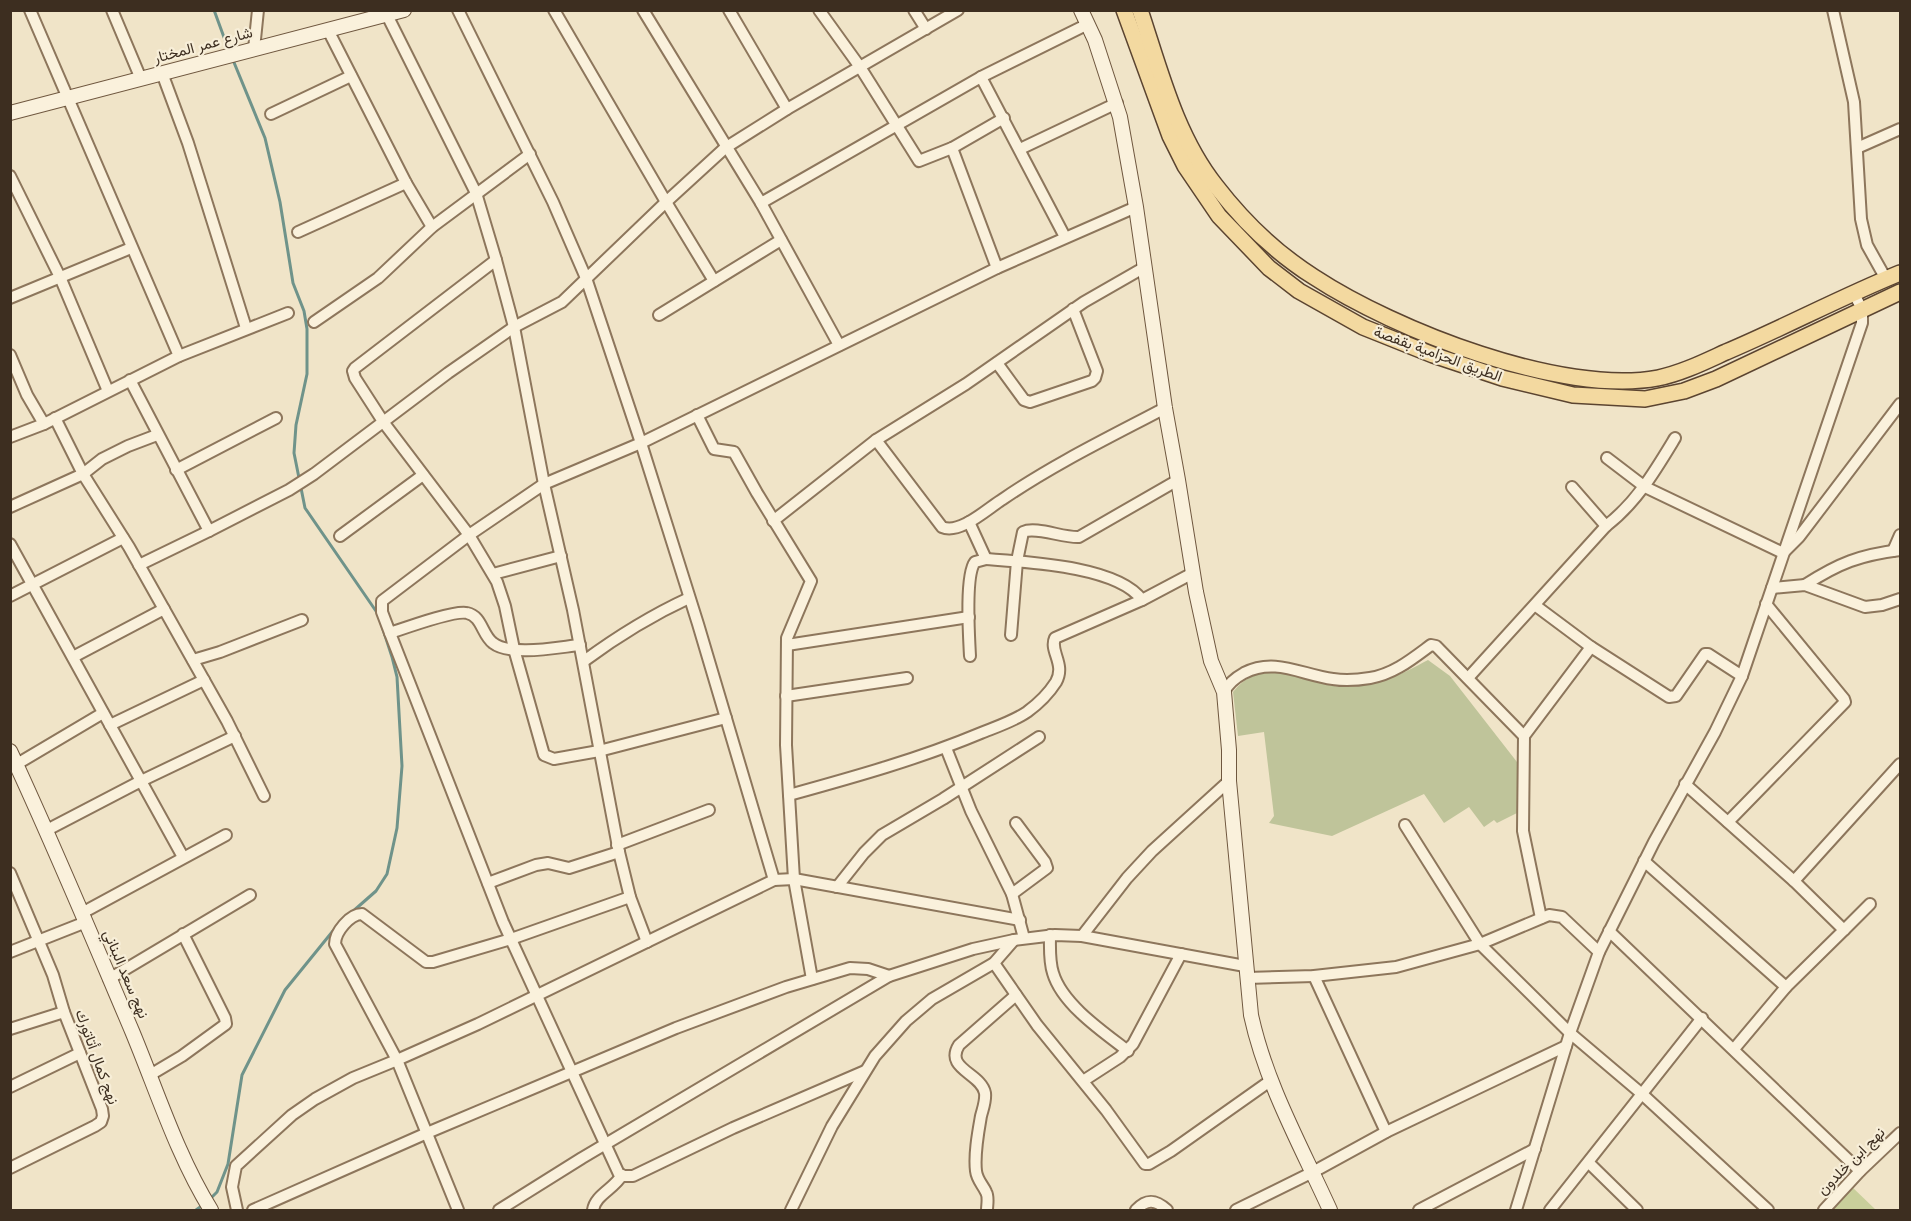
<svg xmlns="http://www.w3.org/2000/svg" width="1911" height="1221" font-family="Lora,Vazirmatn,serif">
<rect width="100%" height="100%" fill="#f0e4c8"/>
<polygon fill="#c9cf9b" points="1851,1186 1876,1210 1825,1210"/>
<path fill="#bfc49a" d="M1428 660 1450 676 1517 762V813L1497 823 1494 820 1484 827 1469 807 1444 823 1424 794 1332 836 1269 823 1274 816 1264 732 1238 736 1233 692C1264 651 1307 686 1345 687 1376 687 1402 674 1428 660Z"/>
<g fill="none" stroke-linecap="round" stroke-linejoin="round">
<g stroke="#6f938a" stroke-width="3">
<polyline points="214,10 229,51"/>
<polyline points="233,60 265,138 280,202 293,283 304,311 307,329 307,374 296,425 294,453 305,508 378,614"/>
<polyline points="351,913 376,891 387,874 397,828 402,766 397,677 392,657 381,623"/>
<polyline points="210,1199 217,1192 228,1164 242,1075 285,990 341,921"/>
<polyline points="196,1210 203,1205"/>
</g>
<defs>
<g id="street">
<polyline points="30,10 179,356"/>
<polyline points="112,10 141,79"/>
<polyline points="458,10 553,202 586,278 641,443 698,624 774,880"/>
<polyline points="554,10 666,202 714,281"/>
<polyline points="643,10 761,203 839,345"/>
<polyline points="729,10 787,109"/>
<polyline points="819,10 860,67 919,161 952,148 1004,118"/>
<polyline points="914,10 926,29"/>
<polyline points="1833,10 1854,102 1861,219 1867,245 1886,279"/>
<polyline points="387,15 476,193 496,260 514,327 544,484 573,610 619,852 630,897 647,942"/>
<polyline points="328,30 406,183 432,227"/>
<polyline points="254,49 258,10"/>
<polyline points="162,73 188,143 246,328"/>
<polyline points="981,77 1065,237"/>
<polyline points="271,114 351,76"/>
<polyline points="952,148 997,268"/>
<polyline points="1857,148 1900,129"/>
<polyline points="1020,149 1117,103"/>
<polyline points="10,176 60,277 108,391"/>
<polyline points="761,203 981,77 1088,24"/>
<polyline points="298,232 406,183"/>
<polyline points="496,260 355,368 353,371 355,378 384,423 469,535 497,582 505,606 514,649 544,755 554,759 599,751 726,718"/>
<polyline points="10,298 131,248"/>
<polyline points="659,315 781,240"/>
<polyline points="314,322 378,278 432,227 530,154"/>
<polyline points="10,355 27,395 44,424"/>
<polyline points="997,363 1024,400 1030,402 1092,381 1095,378 1097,371 1073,309"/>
<polyline points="130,380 209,531"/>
<polyline points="697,415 714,449 734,452 757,493 811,581 787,638 786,745 794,879 812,979"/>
<polyline points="55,418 83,474 129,547 227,721 264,796"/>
<polyline points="10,437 44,424 179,356 288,313"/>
<path d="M876 440 942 527C960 535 988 508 1003 499 1054 464 1110 437 1165 408"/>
<polyline points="1607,458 1645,487 1783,553"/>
<polyline points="176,470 276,418"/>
<polyline points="10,507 83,474 102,459 128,446 157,435"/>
<polyline points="773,521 876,440 966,384 1084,302 1145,267"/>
<path d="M969 522 986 559 975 562C965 575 969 637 970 656"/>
<path d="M1606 526C1637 502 1655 471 1675 438"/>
<polyline points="340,536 423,475"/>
<polyline points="10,544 183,857"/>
<polyline points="1785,551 1799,537 1900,404"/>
<polyline points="1893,551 1900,535"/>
<path d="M986 559C1026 562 1118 566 1142 600L1193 573"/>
<polyline points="139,565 209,531 289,490 314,474 448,373 514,327 562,302 666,202 725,148 787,109 958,10"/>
<polyline points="493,574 561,556"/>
<path d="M1805 585C1839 563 1860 555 1900 550"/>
<polyline points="1772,588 1805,585 1865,607 1882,605 1900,599"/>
<polyline points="10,596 123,538"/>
<polyline points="1536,606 1591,647"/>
<path d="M390 633C405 628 454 610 467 613 482 616 482 635 493 643 511 657 559 647 580 645"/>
<path d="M1011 635 1017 561 1023 532C1036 526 1063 538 1079 537L1178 480"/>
<polyline points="787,645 969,617"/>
<polyline points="73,657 164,609"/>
<polyline points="193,660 220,652 302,620"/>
<path d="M584 661C618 636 650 616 689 598"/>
<polyline points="1468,678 1606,526 1572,487"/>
<path d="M1224 692C1228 684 1235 678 1244 673 1275 657 1302 675 1333 679 1345 681 1358 680 1370 678 1394 674 1412 659 1431 645L1436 646 1524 736 1523 831 1541 918"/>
<polyline points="786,696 907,678"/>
<polyline points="110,725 204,680"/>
<polyline points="1524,736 1591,647 1669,697 1676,696 1705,654 1708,654 1742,676"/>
<polyline points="946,748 971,811 1012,894 1024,938"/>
<polyline points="17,764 103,713"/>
<polyline points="1685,784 1794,881 1844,930 1786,987 1734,1049"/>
<path d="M789 795C854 777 919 759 981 733 996 727 1014 721 1027 712 1038 704 1049 693 1056 682 1066 664 1049 651 1055 638L1142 600"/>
<polyline points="1728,822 1845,702 1844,699 1766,604"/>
<polyline points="1405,825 1480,944 1570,1033 1642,1094 1768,1210"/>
<polyline points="47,830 141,781 235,736"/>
<polyline points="617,845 709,810"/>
<polyline points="1644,861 1786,987"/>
<polyline points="10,873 53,975 64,1012 102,1109 103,1116 101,1122 95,1126 10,1168"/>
<polyline points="1794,881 1900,764"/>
<polyline points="488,883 536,865 548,863 569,868 619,852"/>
<polyline points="837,887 864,853 882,835 943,799 1039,737"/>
<polyline points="1012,894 1047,868 1045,862 1016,823"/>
<polyline points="82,913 226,835"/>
<polyline points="1844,930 1870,904"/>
<polyline points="1609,931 1860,1171"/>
<path d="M1050 935C1050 947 1049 961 1053 973 1062 1004 1103 1032 1128 1051"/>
<polyline points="1082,936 1127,878 1152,851 1229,781"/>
<polyline points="10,952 86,922"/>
<polyline points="994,963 1037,1025 1106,1110 1145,1164 1149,1164 1171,1151 1270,1081"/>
<polyline points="1314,976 1386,1132"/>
<polyline points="1247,978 1314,976 1396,967 1480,944 1549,915 1562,917 1599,952"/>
<polyline points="109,979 250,895"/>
<polyline points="10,1029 64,1012"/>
<polyline points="865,1071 733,1128 633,1176 624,1176 619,1174 503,922 390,633 382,612 382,601 469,535 544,484 641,443 997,268 1136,207"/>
<polyline points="150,1075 182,1056 226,1024 225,1018 183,934"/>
<polyline points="1083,1081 1120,1057 1133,1044 1181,954"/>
<polyline points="10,1087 80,1053"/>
<polyline points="1589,1163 1637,1210"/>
<polyline points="237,1210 232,1187 236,1166 292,1115 315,1099 353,1078 397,1060 478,1024 774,880 794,879 1020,920"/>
<polyline points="253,1210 427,1133 676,1028 786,987 850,968 868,969 889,976"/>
<path d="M458 1210 397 1060 335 944C335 932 350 914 362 914L426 962H433L511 939 630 897"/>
<polyline points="499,1210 582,1158 889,976 973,949 1014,940 1055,935 1082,936 1245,966"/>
<path d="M593 1210C595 1195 614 1189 622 1175"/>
<polyline points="791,1210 832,1126 875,1056 906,1021 932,999 994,963 1014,940"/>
<path d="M987 1210C987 1205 989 1197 986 1192 983 1185 977 1180 976 1171 974 1154 978 1133 981 1116 983 1108 986 1101 985 1093 981 1073 944 1069 959 1045L1016 995"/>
<path d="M1136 1210C1147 1198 1156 1200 1167 1210"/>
<polyline points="1236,1210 1313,1172 1386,1132 1566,1046"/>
<polyline points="1419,1210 1535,1149"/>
<polyline points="1516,1210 1570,1033 1599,952 1654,842 1715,732 1742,676 1862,323 1862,309 1854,294"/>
<polyline points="1550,1210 1702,1018"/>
<polyline points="1824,1210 1860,1171 1900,1133"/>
</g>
<g id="secondary">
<path d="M1081 10 1095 40 1120 117 1136 207 1165 408 1178 480 1196 592 1211 661 1224 692 1229 750V781L1251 1015C1266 1084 1301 1146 1330 1210"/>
<polyline points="10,113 404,10"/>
<path d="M10 751C53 843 92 937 132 1031 157 1091 177 1155 211 1210"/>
</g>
<g id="primary">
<polyline points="1124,10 1170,136 1185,166 1219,216 1269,268 1299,291 1363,327 1433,355 1502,378 1573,395 1645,399 1684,391 1716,379 1900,292"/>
<path d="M1140 10C1160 70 1176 136 1216 186 1243 221 1276 253 1314 277 1395 330 1562 396 1658 378 1682 373 1704 362 1726 352 1785 327 1841 297 1900 273"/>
</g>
</defs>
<use href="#street" stroke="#8d765c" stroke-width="14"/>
<use href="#secondary" stroke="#6f573f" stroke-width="16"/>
<use href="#primary" stroke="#5b4430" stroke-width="18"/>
<use href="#street" stroke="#faf1dc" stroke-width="10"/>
<use href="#secondary" stroke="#faf1dc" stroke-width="14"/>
<use href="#primary" stroke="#f3d9a0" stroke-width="15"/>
</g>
<g text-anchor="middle" stroke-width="4.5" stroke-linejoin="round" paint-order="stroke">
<g font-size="15" fill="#3d2e20" stroke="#f7eed8">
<text transform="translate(203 45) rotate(-15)" y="5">شارع عمر المختار</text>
<text transform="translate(1438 354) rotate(20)" y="5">الطريق الحزامية بقفصة</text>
<text transform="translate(126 974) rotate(67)" y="5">نهج سعد البناني</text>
<text transform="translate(97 1057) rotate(70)" y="5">نهج كمال أتاتورك</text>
<text transform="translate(1851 1161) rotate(-45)" y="5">نهج ابن خلدون</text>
</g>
</g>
<rect width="1911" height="1221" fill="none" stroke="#3d2e20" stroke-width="24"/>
</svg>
